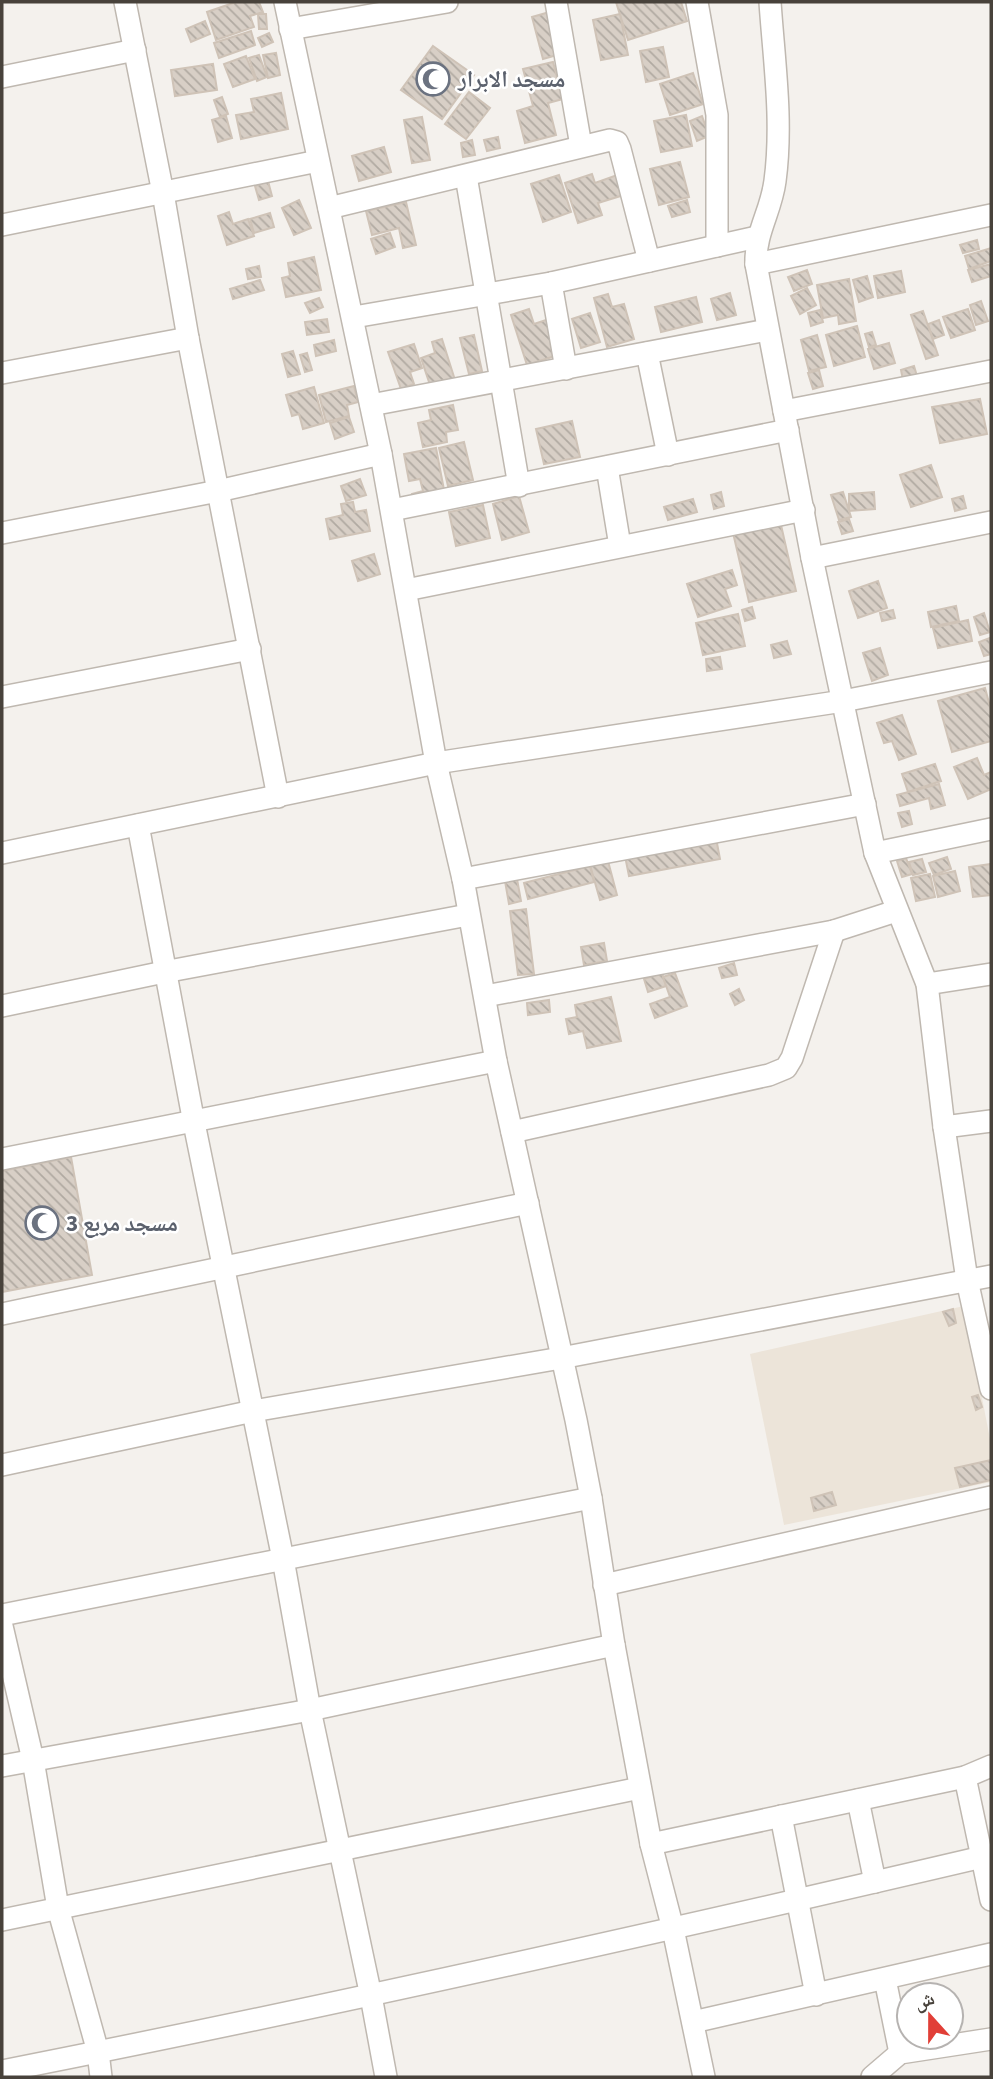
<svg xmlns="http://www.w3.org/2000/svg" width="993" height="2079" font-family="'Source Sans 3','Noto Naskh Arabic',sans-serif">
<defs>
<pattern id="building-back-hatch" width="6" height="6" patternUnits="userSpaceOnUse" patternTransform="scale(1.75)"><rect width="6" height="6" fill="#d8cfc6"/><path d="M-1 5l2 2M0 0l6 6M5-1l2 2" fill="none" stroke="#b1aaa2"/></pattern>
</defs>
<rect width="100%" height="100%" fill="#f4f1ed"/>
<polygon fill="#ece4d9" points="964,1306 991,1444 991,1482 784,1525 750,1354"/>
<g fill="url(#building-back-hatch)" stroke="#cfc3b7" stroke-width="2">
<polygon points="236,2 259,2 263,12 250,16 254,27 216,40 207,12"/>
<polygon points="616,2 681,2 687,21 628,40"/>
<polygon points="560,9 571,51 543,59 532,17"/>
<polygon points="258,14 266,14 267,29 259,29"/>
<polygon points="620,14 628,55 601,60 593,20"/>
<polygon points="205,21 210,34 191,42 186,29"/>
<polygon points="251,31 255,45 219,58 214,43"/>
<polygon points="269,33 273,42 262,47 258,38"/>
<polygon points="433,46 474,75 442,119 401,90"/>
<polygon points="663,47 669,77 646,82 640,51"/>
<polygon points="276,53 280,75 268,78 263,55"/>
<polygon points="259,55 267,77 257,81 249,58"/>
<polygon points="246,56 255,79 233,87 224,64"/>
<polygon points="553,62 563,99 548,103 556,135 525,143 517,111 533,106 523,69"/>
<polygon points="213,64 217,90 175,96 171,70"/>
<polygon points="693,73 703,104 670,115 660,84"/>
<polygon points="469,92 490,108 466,139 445,124"/>
<polygon points="281,93 288,129 241,139 236,115 254,112 251,99"/>
<polygon points="222,97 228,114 220,117 214,100"/>
<polygon points="686,115 692,146 661,152 654,121"/>
<polygon points="226,116 232,138 218,142 212,120"/>
<polygon points="702,116 709,136 697,141 690,121"/>
<polygon points="422,117 430,160 412,163 404,120"/>
<polygon points="498,137 500,148 487,151 484,140"/>
<polygon points="472,140 475,155 463,157 461,143"/>
<polygon points="384,147 391,172 359,181 352,156"/>
<polygon points="680,162 689,197 659,205 650,169"/>
<polygon points="592,174 595,183 620,174 627,194 598,203 602,215 578,223 565,183"/>
<polygon points="559,175 571,212 543,222 531,184"/>
<polygon points="268,181 272,196 259,200 255,186"/>
<polygon points="299,200 311,228 294,235 282,208"/>
<polygon points="687,200 690,212 672,217 668,206"/>
<polygon points="406,202 416,245 403,248 399,228 372,235 366,211"/>
<polygon points="229,212 233,224 248,219 254,236 227,245 218,216"/>
<polygon points="270,213 274,227 254,233 250,219"/>
<polygon points="390,233 395,247 376,254 371,239"/>
<polygon points="977,240 979,249 963,253 960,245"/>
<polygon points="991,248 991,261 969,269 965,256"/>
<polygon points="314,257 321,290 286,297 282,278 290,276 288,263"/>
<polygon points="991,264 991,276 972,282 968,270"/>
<polygon points="259,266 261,277 248,279 246,269"/>
<polygon points="807,270 812,284 794,291 788,277"/>
<polygon points="901,271 905,292 878,298 874,276"/>
<polygon points="867,276 873,297 859,302 853,280"/>
<polygon points="849,279 856,321 839,324 838,315 823,318 817,285"/>
<polygon points="260,280 264,290 233,299 230,289"/>
<polygon points="807,288 816,305 800,314 791,296"/>
<polygon points="730,293 736,315 717,320 711,299"/>
<polygon points="608,294 612,307 624,304 634,339 607,347 594,298"/>
<polygon points="696,297 702,322 661,332 655,307"/>
<polygon points="319,298 323,307 310,313 305,303"/>
<polygon points="981,301 988,321 976,325 970,305"/>
<polygon points="529,309 534,324 549,319 561,354 527,365 511,315"/>
<polygon points="968,309 975,330 951,338 943,317"/>
<polygon points="820,310 823,322 811,326 808,313"/>
<polygon points="923,311 938,355 926,359 911,315"/>
<polygon points="590,313 600,342 581,348 572,319"/>
<polygon points="327,319 329,332 307,335 305,322"/>
<polygon points="939,320 944,335 933,339 928,324"/>
<polygon points="857,326 865,357 834,366 826,335"/>
<polygon points="872,332 876,345 869,347 865,334"/>
<polygon points="474,335 482,371 469,374 460,338"/>
<polygon points="817,335 826,367 809,371 801,340"/>
<polygon points="442,339 455,380 431,388 421,358 435,353 432,342"/>
<polygon points="334,340 336,351 316,356 314,345"/>
<polygon points="889,343 895,363 874,369 868,349"/>
<polygon points="414,344 422,368 410,372 414,384 401,389 388,352"/>
<polygon points="293,351 300,374 288,377 282,354"/>
<polygon points="307,353 312,370 305,372 300,355"/>
<polygon points="914,366 917,376 903,380 901,370"/>
<polygon points="819,370 823,386 813,389 808,373"/>
<polygon points="354,386 358,402 347,405 349,416 326,422 319,395"/>
<polygon points="314,387 324,423 303,429 299,414 292,416 286,395"/>
<polygon points="980,399 987,434 940,443 932,407"/>
<polygon points="453,405 458,430 446,432 447,442 423,447 418,423 431,420 429,410"/>
<polygon points="349,417 354,432 335,439 330,423"/>
<polygon points="572,421 580,457 544,464 536,429"/>
<polygon points="464,442 473,480 448,486 439,448"/>
<polygon points="436,448 445,495 414,502 412,494 423,491 420,479 409,481 404,454"/>
<polygon points="931,465 942,497 911,507 900,475"/>
<polygon points="360,479 366,495 346,501 341,486"/>
<polygon points="721,492 724,506 714,509 711,495"/>
<polygon points="843,492 851,517 839,520 831,495"/>
<polygon points="874,492 875,509 849,511 849,494"/>
<polygon points="519,496 529,532 502,540 493,504"/>
<polygon points="963,496 966,508 955,511 952,499"/>
<polygon points="693,499 697,512 668,520 664,507"/>
<polygon points="353,502 355,512 366,510 370,531 330,539 326,519 343,515 341,504"/>
<polygon points="483,505 490,538 456,546 449,512"/>
<polygon points="849,519 853,531 842,534 838,522"/>
<polygon points="731,524 781,525 796,591 749,602"/>
<polygon points="374,554 380,574 358,581 352,561"/>
<polygon points="732,570 737,585 725,589 731,606 698,617 687,584"/>
<polygon points="878,581 887,608 858,618 849,591"/>
<polygon points="956,606 959,621 931,627 928,612"/>
<polygon points="752,607 755,618 745,621 742,610"/>
<polygon points="893,610 895,618 882,621 880,613"/>
<polygon points="984,613 990,632 980,635 974,617"/>
<polygon points="738,614 745,646 703,655 696,623"/>
<polygon points="968,620 972,641 938,648 933,628"/>
<polygon points="990,638 991,654 984,656 979,642"/>
<polygon points="787,641 791,654 774,658 771,645"/>
<polygon points="880,648 888,675 872,681 863,653"/>
<polygon points="720,657 722,669 707,671 706,659"/>
<polygon points="985,688 991,710 991,741 952,752 938,701"/>
<polygon points="902,715 916,754 899,760 892,741 884,743 877,723"/>
<polygon points="977,758 984,775 991,772 991,789 968,799 954,767"/>
<polygon points="935,764 941,781 908,792 902,774"/>
<polygon points="939,784 945,805 931,809 929,798 900,806 897,795"/>
<polygon points="909,811 912,824 902,827 898,813"/>
<polygon points="716,838 720,859 629,876 625,856"/>
<polygon points="947,857 951,869 934,875 929,863"/>
<polygon points="906,858 912,874 902,877 897,861"/>
<polygon points="922,859 926,872 913,875 909,862"/>
<polygon points="608,861 617,895 600,900 590,865"/>
<polygon points="991,864 991,895 973,897 969,867"/>
<polygon points="590,866 594,882 528,899 524,883"/>
<polygon points="955,871 960,891 938,897 933,876"/>
<polygon points="930,874 935,897 916,901 911,878"/>
<polygon points="517,879 521,901 509,904 505,881"/>
<polygon points="526,909 534,974 518,975 510,911"/>
<polygon points="604,943 607,961 584,965 581,947"/>
<polygon points="734,963 737,975 722,978 719,968"/>
<polygon points="662,973 666,986 648,992 644,979"/>
<polygon points="675,973 687,1006 655,1018 650,1004 670,997 663,977"/>
<polygon points="739,989 744,1000 735,1005 730,994"/>
<polygon points="611,997 621,1041 587,1048 583,1031 569,1034 566,1019 577,1017 575,1005"/>
<polygon points="549,1000 550,1012 528,1015 527,1003"/>
<polygon points="71,1157 92,1275 2,1292 2,1171"/>
<polygon points="953,1309 956,1323 949,1326 943,1312"/>
<polygon points="978,1395 982,1407 976,1410 972,1397"/>
<polygon points="991,1460 991,1480 960,1487 955,1468"/>
<polygon points="832,1492 836,1505 814,1511 811,1498"/>
</g>
<g fill="none" stroke-linecap="round" stroke-linejoin="round">
<defs>
<g id="minor">
<polyline points="125,2 163,193 188,338 278,797"/>
<polyline points="285,2 381,454 436,763 463,879 496,1061 576,1420 591,1498 614,1645 651,1844 673,1929 704,2077"/>
<polyline points="556,2 581,146"/>
<polyline points="697,2 717,115 717,246"/>
<path d="M770 2C774 61 783 121 775 181 771 212 755 232 756 264L812 558 875 853 927 984 944 1127 967 1280 991 1389"/>
<polyline points="290,29 447,2"/>
<polyline points="2,77 135,50"/>
<polyline points="466,176 519,486"/>
<polyline points="329,208 610,140 617,142 620,149 649,261"/>
<polyline points="2,225 318,161"/>
<polyline points="756,264 991,215"/>
<polyline points="551,283 566,369"/>
<polyline points="354,317 551,283 757,237"/>
<polyline points="647,353 668,455"/>
<polyline points="2,373 188,338"/>
<polyline points="371,405 767,330"/>
<polyline points="784,411 991,371"/>
<polyline points="607,467 620,546"/>
<polyline points="392,510 788,430"/>
<polyline points="2,533 218,491 381,454"/>
<polyline points="812,558 991,522"/>
<polyline points="406,590 804,510"/>
<polyline points="2,697 250,649"/>
<polyline points="138,825 194,1123 283,1559 310,1710 371,1996 386,2077"/>
<polyline points="2,853 436,763 843,701 991,672"/>
<polyline points="875,853 991,829"/>
<polyline points="463,879 865,804"/>
<polyline points="927,984 991,974"/>
<polyline points="485,996 834,931 896,911"/>
<polyline points="2,1006 164,972 468,915"/>
<polyline points="944,1127 991,1121"/>
<polyline points="512,1132 769,1075 786,1068 792,1058 834,931"/>
<polyline points="2,1159 496,1061"/>
<polyline points="2,1314 528,1203"/>
<polyline points="2,1465 253,1411 561,1358 991,1276"/>
<polyline points="604,1585 991,1497"/>
<polyline points="2,1615 591,1498"/>
<polyline points="2,1626 33,1760 58,1908 98,2052 101,2077"/>
<polyline points="2,1766 310,1710 614,1645"/>
<polyline points="965,1777 991,1900"/>
<polyline points="858,1800 875,1882"/>
<polyline points="781,1816 816,1995"/>
<polyline points="651,1844 965,1777 991,1766"/>
<polyline points="2,1920 640,1788"/>
<polyline points="885,1979 900,2053"/>
<polyline points="693,2022 991,1954"/>
<path d="M2 2071C333 2006 662 1932 991 1855"/>
<polyline points="872,2077 900,2053 991,2039"/>
</g>
</defs>
<use href="#minor" stroke="#bfb8b0" stroke-width="24"/>
<use href="#minor" stroke="#fff" stroke-width="21"/>
</g>
<defs>
<symbol id="mosque-ring" viewBox="-11 -11 22 22"><circle r="9.5" fill="#fff" stroke="#6b7280" stroke-width="1.5"/><path d="M3.5-4.9A6 6 0 1 0 3.5 4.9A5 5 0 1 1 3.5-4.9Z" fill="#6b7280"/></symbol>
</defs>
<g fill-rule="evenodd">
<use href="#mosque-ring" x="414" y="60" width="38" height="38"/>
<use href="#mosque-ring" x="23" y="1204" width="38" height="38"/>
</g>
<g text-anchor="middle" stroke-width="5" stroke-linejoin="round" paint-order="stroke">
<g font-size="23" font-weight="bold" fill="#5b616d" stroke="#fff" text-anchor="start">
<text x="458" y="87">مسجد الابرار</text>
<text x="66" y="1231">مسجد مربع 3</text>
</g>
</g>
<rect width="993" height="2079" fill="none" stroke="#48423b" stroke-width="7"/>
<g transform="translate(930 2016) rotate(339)"><circle r="33" fill="#ffffff" stroke="#b6b3b1" stroke-width="2"/>
<path d="M0-5L12 26L0 18L-12 26Z" fill="#e13f37"/>
<text y="-10" font-size="19" font-weight="bold" text-anchor="middle" fill="#48423b">ش</text>
</g>
</svg>
